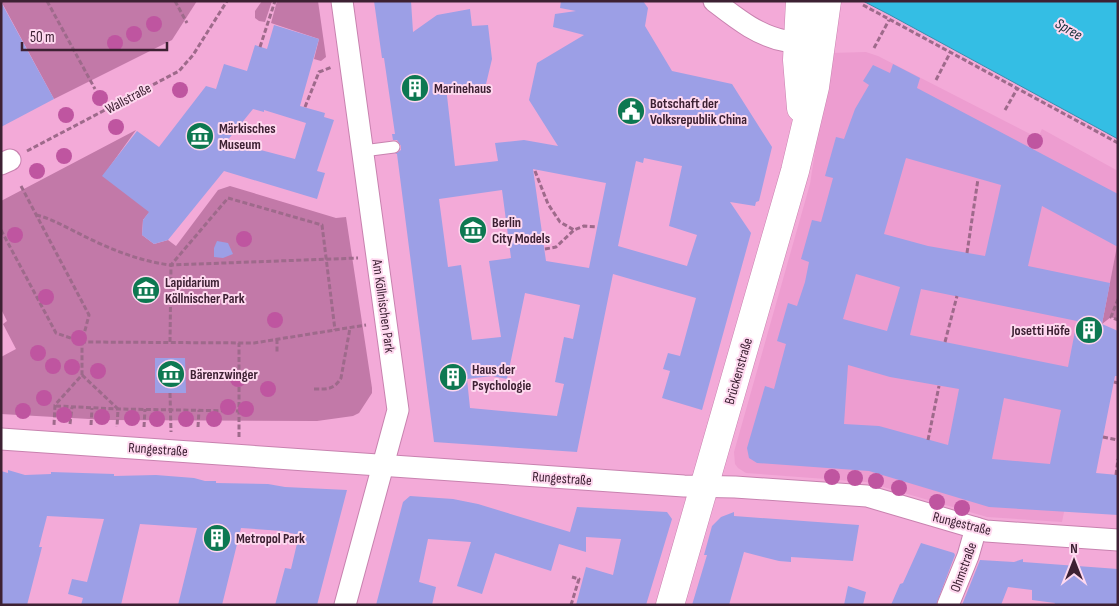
<svg xmlns="http://www.w3.org/2000/svg" width="1119" height="606" font-family="'Sofia Sans Condensed',sans-serif">
<rect width="100%" height="100%" fill="#f3aad8"/>
<polygon fill="#ed9dd0" points="866,52 878,56 1038,138 1042,129 1118,171 1118,242 1062,522 987,517 866,482 746,473 738,468 735,464 734,452 810,184 830,53"/>
<g fill="#c279a8">
<polygon points="1,1 197,1 172,40 54,99"/>
<polygon points="262,1 272,1 265,22 259,21 255,18 255,11"/>
<polygon points="277,1 318,1 326,57 321,61 314,59 319,39 271,23"/>
<polygon points="136,130 103,176 151,210 143,220 142,235 154,244 168,240 176,246 218,190 230,186 336,218 346,217 372,388 372,393 359,413 353,416 317,421 107,420 1,414 1,357 16,349 3,324 7,321 1,309 1,201"/>
<polygon points="1117,246 1118,320 1111,317 1102,324"/>
</g>
<polygon fill="#34bee4" stroke="#378faf" points="863,1 1118,1 1118,139 890,15"/>
<g fill="#9c9fe6" fill-rule="evenodd">
<path d="M374 1H411L413 32 437 15 470 9 472 26 488 25 492 59 486 84 446 87 455 166 498 161 495 143 524 140 558 146 529 100 537 63 584 35 553 27 555 14 576 11 560 8 561 1H643L648 8 645 26 672 71 732 84 772 147 759 201 756 202 755 206 730 202 751 233 702 410 662 398 670 371 663 369 668 353 680 356 696 298 613 274 577 452 434 442 397 154H395L401 150V146L397 140H393L392 134H395L384 58H382ZM644 158 682 166 669 226 697 235 687 266 618 246 636 161 643 163ZM533 169 606 183 589 268 546 261ZM502 190 511 258 489 261 501 337 472 340 461 265 448 267 439 199ZM525 293 580 305 573 339 564 337 555 382 564 384 557 416 470 408 467 379 492 376 507 379Z"/>
<polygon points="1,2 54,99 1,127"/>
<path d="M274 25 319 39 300 106 325 113 324 117 334 120 317 171 325 173 317 199 224 171 168 240 154 244 142 235 143 220 149 212 102 176 137 131 159 147 206 86 216 89 224 64 247 71 255 45 267 49ZM253 109 264 112V110L306 123 295 159 227 141Z"/>
<path d="M893 64 920 78 917 88 1118 194V247L1042 206 1028 266 1110 283 1102 324 1118 331V376H1115L1096 473 1118 475V515L989 507 869 471 757 463 749 458 747 448 765 386 774 389 786 344 777 341 788 303 797 306 805 282 809 262 801 259 812 220 821 222 833 178 825 176 836 137 844 139 855 109 869 85 863 81 873 65 890 73ZM906 158 1001 185 985 256 928 246 884 234ZM856 274 900 287 887 331 843 319ZM921 289 1077 321 1068 367 910 335ZM848 365 890 377 959 389 948 445 879 426 844 424ZM1004 398 1061 410 1050 464 992 459Z"/>
<polygon points="217,241 228,243 233,254 223,258 214,257 214,248"/>
<polygon points="155,358 185,358 186,393 155,393"/>
<polygon points="8,470 25,475 51,474 51,472 114,474 114,476 156,475 194,478 205,481 216,481 216,483 268,484 285,487 347,490 317,605 275,605 285,568 291,569 299,535 282,531 241,528 222,605 178,605 197,528 140,524 121,605 81,605 83,598 68,594 72,579 87,582 104,519 47,516 39,547 42,547 27,605 1,605 1,471 8,473"/>
<polygon points="410,496 453,499 478,504 570,532 577,507 667,512 672,519 646,605 576,605 586,567 613,575 621,539 586,537 586,552 559,544 551,571 495,553 482,594 457,586 471,542 428,539 419,582 436,587 432,605 376,605 403,502"/>
<polygon points="734,512 734,516 859,525 853,561 791,557 791,562 779,561 744,552 729,605 692,605 707,555 704,555 712,526 721,517"/>
<polygon points="921,543 954,553 955,555 936,605 891,605 900,584 903,583"/>
<polygon points="1023,559 1023,562 1118,569 1118,605 1054,605 1055,603 1032,600 1032,590 1008,587 1001,605 962,605 980,560 1014,562"/>
<polygon points="848,586 866,592 863,605 844,605"/>
</g>
<g fill="none" stroke-linecap="round" stroke-linejoin="round">
<defs>
<polyline id="service" points="363,151 394,147"/>
<g id="minor">
<polyline points="342,1 398,410 345,605"/>
<path d="M714 1C736 18 758 36 786 41 795 43 804 43 813 44"/>
<polyline points="1,164 10,160"/>
<polyline points="1,439 684,486 735,487 867,496 986,531 1118,540"/>
<polyline points="948,605 968,556 976,528"/>
</g>
<g id="secondary">
<polyline points="800,1 797,60 801,108"/>
<polyline points="670,605 795,171 815,87 827,1"/>
</g>
</defs>
<use href="#service" stroke="#c882af" stroke-width="13"/>
<use href="#minor" stroke="#c882af" stroke-width="23"/>
<use href="#secondary" stroke="#c882af" stroke-width="29"/>
<g stroke="#9e6a8b" stroke-width="3" stroke-dasharray="5 2.5" stroke-linecap="butt">
<polyline points="47,1 95,89"/>
<polyline points="175,1 187,23"/>
<polyline points="863,5 1118,143"/>
<polyline points="260,47 275,1"/>
<polyline points="874,48 889,20"/>
<polyline points="936,80 950,53"/>
<polyline points="305,107 319,72 332,67"/>
<polyline points="1005,110 1017,89"/>
<polyline points="27,151 179,71 193,55 227,1"/>
<polyline points="535,171 548,204 560,222 574,230"/>
<polyline points="21,186 89,315 82,342 254,343 366,325"/>
<path d="M36 215C49 218 60 224 72 230 103 246 136 261 171 265L358 258"/>
<polyline points="1,230 56,333 82,342 82,375 55,405 54,425"/>
<polyline points="545,249 556,247 574,230 584,226 597,227"/>
<polyline points="967,253 978,179"/>
<polyline points="1118,299 1111,317 1118,320"/>
<polyline points="277,339 277,353"/>
<polyline points="170,342 171,265 228,198 322,225 335,330"/>
<polyline points="945,342 957,296"/>
<polyline points="82,375 118,409 117,427"/>
<polyline points="1114,382 1118,383"/>
<path d="M314 389C327 389 334 390 341 378L350 328"/>
<polyline points="170,393 171,432"/>
<polyline points="56,406 118,409 239,411"/>
<polyline points="70,424 72,407"/>
<polyline points="91,425 92,408"/>
<polyline points="144,427 145,409"/>
<polyline points="198,427 199,410"/>
<polyline points="239,437 239,343"/>
<polyline points="1103,437 1118,440"/>
<polyline points="928,440 939,386"/>
<polyline points="1116,475 1118,459"/>
<polyline points="571,605 579,579 572,577"/>
</g>
<use href="#service" stroke="#fff" stroke-width="11"/>
<use href="#minor" stroke="#fff" stroke-width="21"/>
<use href="#secondary" stroke="#fff" stroke-width="28"/>
</g>
<g fill="#bf55a0">
<circle cx="154" cy="24" r="8"/>
<circle cx="134" cy="34" r="8"/>
<circle cx="115" cy="43" r="8"/>
<circle cx="180" cy="90" r="8"/>
<circle cx="100" cy="98" r="8"/>
<circle cx="66" cy="115" r="8"/>
<circle cx="116" cy="127" r="8"/>
<circle cx="1035" cy="141" r="8"/>
<circle cx="64" cy="156" r="8"/>
<circle cx="37" cy="171" r="8"/>
<circle cx="15" cy="235" r="8"/>
<circle cx="244" cy="239" r="8"/>
<circle cx="46" cy="297" r="8"/>
<circle cx="275" cy="320" r="8"/>
<circle cx="79" cy="338" r="8"/>
<circle cx="38" cy="353" r="8"/>
<circle cx="53" cy="366" r="8"/>
<circle cx="72" cy="367" r="8"/>
<circle cx="98" cy="371" r="8"/>
<circle cx="238" cy="379" r="8"/>
<circle cx="268" cy="389" r="8"/>
<circle cx="44" cy="398" r="8"/>
<circle cx="228" cy="407" r="8"/>
<circle cx="246" cy="409" r="8"/>
<circle cx="23" cy="411" r="8"/>
<circle cx="64" cy="415" r="8"/>
<circle cx="102" cy="417" r="8"/>
<circle cx="132" cy="418" r="8"/>
<circle cx="157" cy="419" r="8"/>
<circle cx="186" cy="419" r="8"/>
<circle cx="214" cy="419" r="8"/>
<circle cx="832" cy="477" r="8"/>
<circle cx="855" cy="478" r="8"/>
<circle cx="876" cy="481" r="8"/>
<circle cx="899" cy="488" r="8"/>
<circle cx="937" cy="502" r="8"/>
<circle cx="962" cy="508" r="8"/>
</g>
<defs>
<symbol id="building-disc" viewBox="-11 -11 22 22"><circle r="9.5" fill="#0d7851" stroke="#fed8ef"/><path d="M-4-6H4V6H1V3H-1V6H-4ZM-2.5-4.3h1.7v1.8h-1.7ZM.8-4.3h1.7v1.8H.8ZM-2.5-1h1.7V.8h-1.7ZM.8-1h1.7V.8H.8Z" fill="#fff"/></symbol>
<symbol id="civic-disc" viewBox="-11 -11 22 22"><circle r="9.5" fill="#0d7851" stroke="#fed8ef"/><path d="M-.6-6.5H3V-4.5H.6V-3L4-1V1h2V6H-6V1h2V-1L-.6-3ZM-1.2 2.5V6h2.4V2.5Z" fill="#fff"/></symbol>
<symbol id="museum-disc" viewBox="-11 -11 22 22"><circle r="9.5" fill="#0d7851" stroke="#fed8ef"/><path d="M0-6L6-3V-2H-6V-3ZM-5-1h2V3h-2ZM-1-1h2V3h-2ZM3-1h2V3H3ZM-6 4H6V6H-6Z" fill="#fff"/></symbol>
</defs>
<g fill-rule="evenodd">
<use href="#building-disc" x="399" y="72" width="32" height="32"/>
<use href="#civic-disc" x="615" y="95" width="32" height="32"/>
<use href="#museum-disc" x="184" y="120" width="32" height="32"/>
<use href="#museum-disc" x="457" y="214" width="32" height="32"/>
<use href="#museum-disc" x="130" y="274" width="32" height="32"/>
<use href="#building-disc" x="1073" y="314" width="32" height="32"/>
<use href="#museum-disc" x="155" y="358" width="32" height="32"/>
<use href="#building-disc" x="437" y="361" width="32" height="32"/>
<use href="#building-disc" x="201" y="522" width="32" height="32"/>
</g>
<g text-anchor="middle" stroke-width="4" stroke-linejoin="round" paint-order="stroke">
<g font-size="14" font-weight="bold" fill="#3d2133" stroke="#fed8ef" text-anchor="start">
<text x="434" y="93">Marinehaus</text>
<text x="650" y="108">Botschaft der<tspan x="650" dy="16">Volksrepublik China</tspan></text>
<text x="219" y="133">Märkisches<tspan x="219" dy="16">Museum</tspan></text>
<text x="492" y="227">Berlin<tspan x="492" dy="16">City Models</tspan></text>
<text x="165" y="287">Lapidarium<tspan x="165" dy="16">Köllnischer Park</tspan></text>
<text x="1070" y="335" text-anchor="end">Josetti Höfe</text>
<text x="472" y="374">Haus der<tspan x="472" dy="16">Psychologie</tspan></text>
<text x="190" y="379">Bärenzwinger</text>
<text x="236" y="543">Metropol Park</text>
</g>
<g font-size="14" fill="#3d2133" stroke="#fed8ef">
<text transform="translate(128 98) rotate(-28)" y="5">Wallstraße</text>
<text transform="translate(384 306) rotate(82)" y="5">Am Köllnischen Park</text>
<text transform="translate(738 371) rotate(-74)" y="5">Brückenstraße</text>
<text transform="translate(158 449) rotate(4)" y="5">Rungestraße</text>
<text transform="translate(562 478) rotate(4)" y="5">Rungestraße</text>
<text transform="translate(962 523) rotate(14)" y="5">Rungestraße</text>
<text transform="translate(963 567) rotate(-70)" y="5">Ohmstraße</text>
</g>
<g font-size="15" font-style="italic" fill="#122e37" stroke="#fed8ef">
<text transform="translate(1069 29) rotate(30)" y="5">Spree</text>
</g>
</g>
<rect width="1119" height="606" fill="none" stroke="#3d2133" stroke-width="5"/>
<g transform="translate(1074 561)" stroke="#fed8ef" stroke-width="4" paint-order="stroke">
<path d="M0-4L9 19L0 12L-9 19Z" fill="#3d2133"/>
<text y="-8" font-size="14" font-weight="bold" text-anchor="middle" fill="#3d2133">N</text>
</g>
<path d="M22 42v8h145v-8" fill="none" stroke="#3d2133" stroke-width="2.5"/>
<text x="30" y="42" font-size="15" fill="#3d2133" stroke="#fed8ef" stroke-width="4" paint-order="stroke">50 m</text>
</svg>
